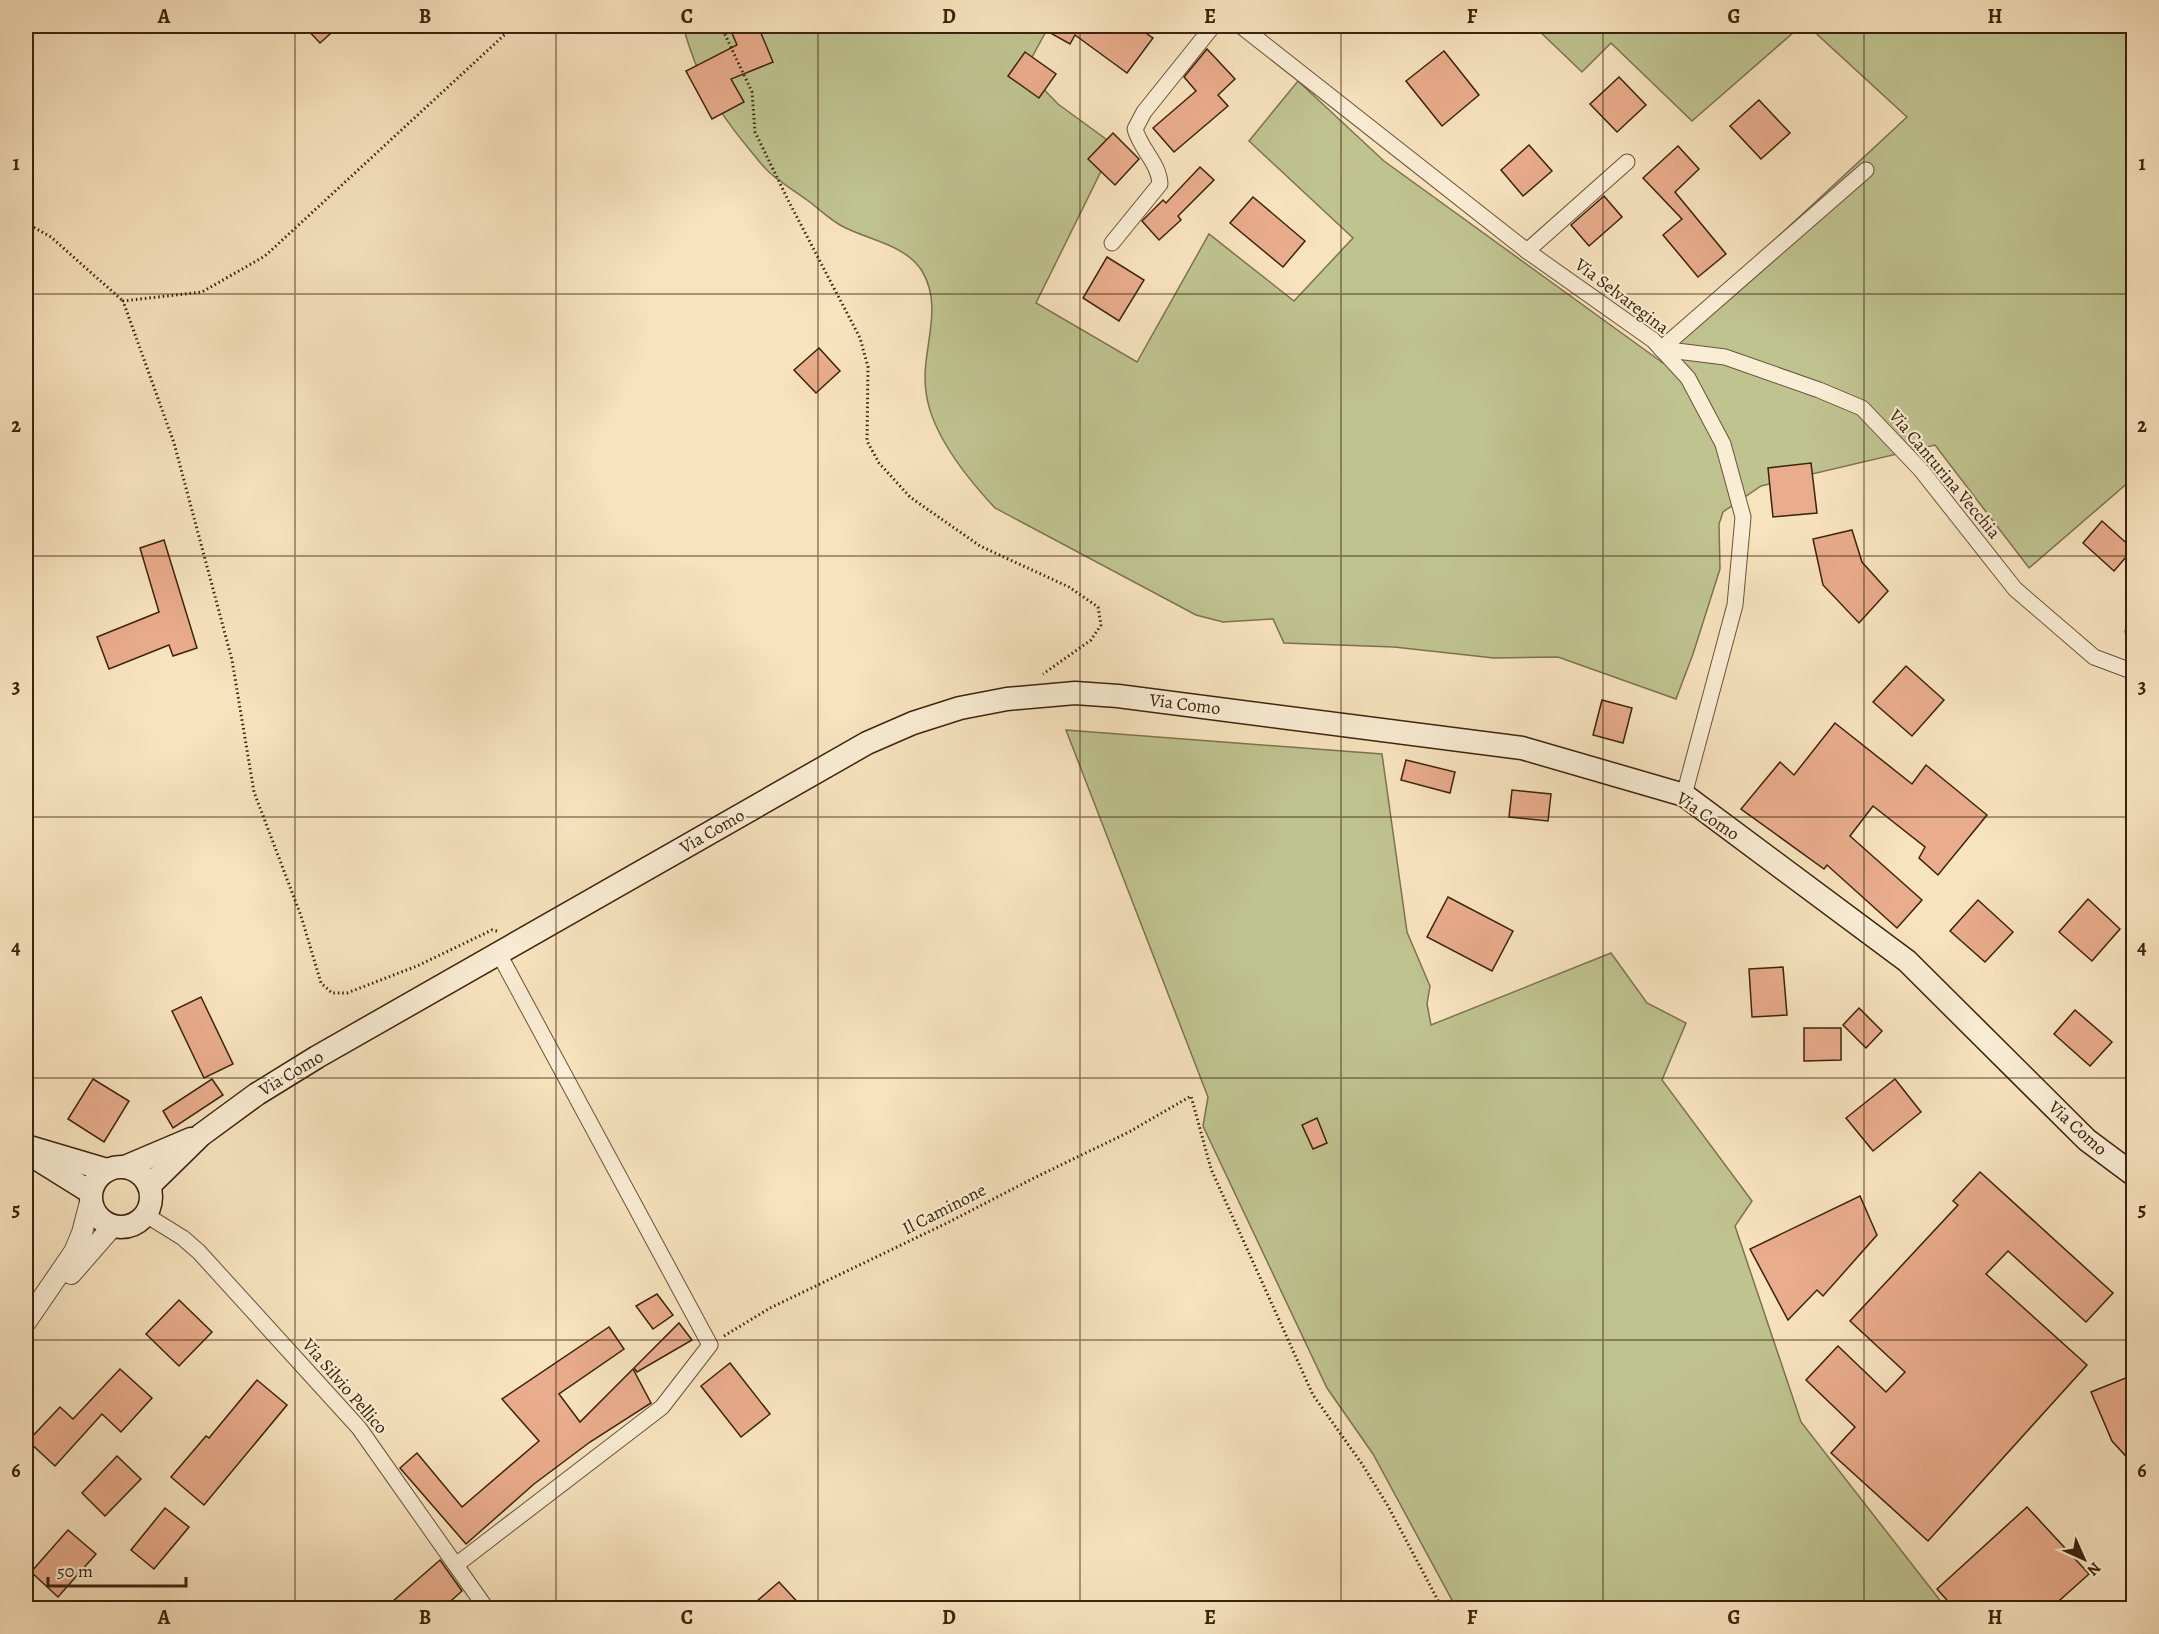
<svg xmlns="http://www.w3.org/2000/svg" width="2159" height="1634" font-family="Alegreya,serif">
<rect width="100%" height="100%" fill="#f7e3be"/>
<filter id="stains"><feTurbulence type="fractalNoise" baseFrequency=".00333" numOctaves="4"/><feColorMatrix values="0 0 0 0 .2 0 0 0 0 .09 0 0 0 0 .02 0 0 0 .5 -.17"/></filter>
<radialGradient id="worn" r=".72"><stop offset=".6" stop-color="#630" stop-opacity="0"/><stop offset="1" stop-color="#630" stop-opacity=".3"/></radialGradient>
<g fill="#bfc390" stroke="#7d734e" stroke-width="1.5">
<path d="M683 26H1049L1025 70 1058 104 1114 145 1036 303 1137 362 1209 234 1294 301 1353 238 1249 141 1298 81 1384 161 1663 363 1697 312 1907 117 1808 26H2133V483L2130 481 2029 568 1935 445 1761 486 1723 512 1719 524 1720 569 1693 654 1676 699 1558 657 1494 658 1394 647 1284 643 1273 619 1223 622 1196 615 995 508C967 478 931 433 926 392 920 351 945 309 922 271 904 243 866 240 840 225 828 218 818 208 807 200 795 191 781 183 770 173 762 166 756 157 749 149 715 108 697 77 683 26Z"/>
<polygon points="1534,26 1801,26 1692,121 1611,43 1582,72"/>
<polygon points="2133,619 2133,669 2125,631"/>
<polygon points="1066,730 1382,754 1407,932 1430,986 1427,1004 1431,1025 1611,953 1647,1003 1686,1023 1662,1080 1752,1201 1735,1226 1801,1422 1946,1608 1458,1608 1452,1600 1373,1454 1327,1388 1203,1126 1208,1097"/>
</g>
<g fill="#e9ac8c" stroke="#3b230b" stroke-width="1.5">
<polygon points="304,26 339,26 320,43"/>
<polygon points="729,26 758,26 773,62 731,79 744,102 712,119 686,71 737,45"/>
<polygon points="1038,26 1135,26 1153,38 1127,73 1075,35 1070,44"/>
<polygon points="1207,49 1235,79 1218,95 1228,106 1174,152 1153,128 1196,91 1184,77"/>
<polygon points="1444,51 1479,95 1442,126 1406,81"/>
<polygon points="1025,52 1056,74 1039,98 1008,76"/>
<polygon points="1619,77 1646,105 1617,132 1590,104"/>
<polygon points="1759,100 1790,133 1761,159 1730,126"/>
<polygon points="1113,133 1139,159 1115,185 1088,159"/>
<polygon points="1529,145 1552,171 1523,196 1501,170"/>
<polygon points="1678,146 1699,169 1675,192 1726,254 1698,277 1663,235 1682,219 1643,178"/>
<polygon points="1200,167 1214,180 1178,216 1181,220 1159,240 1142,221 1163,200 1166,203"/>
<polygon points="1604,196 1622,217 1589,246 1571,225"/>
<polygon points="1253,197 1305,241 1283,267 1230,223"/>
<polygon points="1107,257 1144,280 1119,321 1083,298"/>
<polygon points="819,348 840,371 816,393 794,370"/>
<polygon points="1811,463 1817,513 1773,517 1768,468"/>
<polygon points="2102,521 2133,549 2114,571 2083,543"/>
<polygon points="1852,530 1862,562 1888,591 1859,623 1823,585 1813,539"/>
<polygon points="164,540 197,648 173,656 169,645 109,669 97,637 159,612 140,548"/>
<polygon points="1906,666 1944,700 1912,736 1873,702"/>
<polygon points="1602,700 1632,708 1623,743 1593,735"/>
<polygon points="1835,723 1912,784 1926,765 1987,815 1938,875 1919,858 1925,847 1873,806 1850,836 1922,900 1897,928 1827,865 1824,869 1741,809 1780,762 1794,775"/>
<polygon points="1406,760 1455,772 1450,793 1401,780"/>
<polygon points="1512,790 1551,794 1548,821 1509,817"/>
<polygon points="1448,897 1513,931 1492,971 1427,937"/>
<polygon points="2088,899 2120,929 2092,961 2059,932"/>
<polygon points="1978,900 2013,932 1985,962 1950,931"/>
<polygon points="1783,967 1787,1015 1752,1017 1749,969"/>
<polygon points="201,997 233,1064 204,1078 172,1011"/>
<polygon points="1859,1008 1882,1031 1866,1048 1843,1025"/>
<polygon points="2075,1010 2112,1042 2090,1066 2054,1034"/>
<polygon points="1804,1028 1841,1028 1841,1060 1804,1061"/>
<polygon points="93,1079 129,1101 104,1142 68,1119"/>
<polygon points="212,1079 223,1095 173,1128 163,1111"/>
<polygon points="1895,1079 1921,1112 1873,1151 1846,1118"/>
<polygon points="1317,1118 1327,1143 1313,1149 1302,1125"/>
<polygon points="1980,1172 2113,1293 2086,1322 2008,1251 1986,1274 2087,1365 1928,1541 1831,1453 1855,1427 1806,1380 1838,1346 1886,1392 1905,1372 1850,1321 1958,1205 1953,1201"/>
<polygon points="1860,1196 1877,1235 1823,1296 1817,1290 1788,1320 1750,1249"/>
<polygon points="657,1294 673,1315 653,1329 636,1306"/>
<polygon points="179,1300 212,1332 179,1366 146,1334"/>
<polygon points="679,1323 692,1340 637,1372 634,1368"/>
<polygon points="609,1327 624,1349 559,1394 580,1422 633,1369 651,1403 590,1442 534,1484 466,1544 400,1468 417,1453 462,1507 539,1441 502,1399"/>
<polygon points="730,1363 770,1414 741,1437 701,1386"/>
<polygon points="120,1369 152,1398 121,1432 102,1414 55,1466 28,1441 60,1407 73,1419"/>
<polygon points="2133,1375 2133,1464 2112,1441 2091,1392"/>
<polygon points="257,1380 287,1405 204,1505 171,1477 206,1436 209,1438"/>
<polygon points="117,1456 141,1479 105,1516 82,1493"/>
<polygon points="2027,1507 2089,1574 2051,1608 1954,1608 1937,1589"/>
<polygon points="165,1508 189,1527 154,1569 131,1550"/>
<polygon points="68,1530 96,1554 58,1597 31,1572"/>
<polygon points="440,1560 462,1591 443,1608 385,1608"/>
<polygon points="779,1582 803,1608 749,1608"/>
</g>
<g fill="none" stroke-linecap="round" stroke-linejoin="round">
<defs>
<g id="minor">
<polyline points="1241,26 1527,251 1653,340 1688,378 1723,444 1743,517 1735,605 1684,795"/>
<path d="M1112 243 1160 184C1159 163 1141 150 1135 129L1144 112 1213 26"/>
<polyline points="1527,251 1627,162"/>
<polyline points="1661,349 1725,357 1819,390 1862,408 1921,470 2015,589 2094,657 2134,672"/>
<polyline points="1661,349 1866,170"/>
<polyline points="146,1215 183,1238 199,1252 359,1428 486,1608"/>
<polyline points="456,1565 662,1407 710,1345 499,954"/>
</g>
<g id="tertiary">
<polyline points="71,1274 112,1227"/>
<polyline points="26,1322 74,1252 82,1233 90,1202"/>
</g>
<g id="secondary">
<polyline points="26,1146 107,1170"/>
<polyline points="34,1157 90,1192"/>
<circle cx="121" cy="1197" r="30"/>
<polyline points="125,1167 191,1139"/>
<polyline points="149,1186 201,1135 257,1094 317,1057 867,743 913,723 960,708 1007,699 1075,693 1118,696 1522,748 1684,795 1907,961 2087,1140 2134,1175"/>
</g>
</defs>
<use href="#minor" stroke="#6a5338" stroke-width="17"/>
<use href="#tertiary" stroke="#6a5338" stroke-width="22"/>
<use href="#secondary" stroke="#3b230b" stroke-width="25"/>
<g stroke="#3b230b" stroke-width="3" stroke-dasharray="1.5 3" stroke-linecap="butt">
<polyline points="721,26 752,92 755,132 789,202 860,338 868,367 867,441 879,463 910,497 980,546 1069,587 1098,607 1101,625 1091,640 1043,674"/>
<polyline points="26,223 51,237 123,301"/>
<polyline points="497,931 492,930 417,966 347,993 332,993 321,983 301,916 254,792 232,660 174,443 123,301 202,292 265,256 514,26"/>
<polyline points="724,1336 770,1308 947,1223 1032,1179 1129,1132 1191,1096 1211,1169 1313,1395 1362,1464 1388,1506 1442,1608"/>
</g>
<use href="#minor" stroke="#faedd5" stroke-width="15"/>
<use href="#tertiary" stroke="#faedd5" stroke-width="20"/>
<use href="#secondary" stroke="#faedd5" stroke-width="22"/>
</g>
<path fill="none" stroke="#3b230b" stroke-width="1.5" stroke-opacity="0.55" d="M295 26V1608M556 26V1608M818 26V1608M1080 26V1608M1341 26V1608M1603 26V1608M1864 26V1608M26 294H2134M26 556H2134M26 817H2134M26 1078H2134M26 1340H2134"/>
<g text-anchor="middle" stroke-width="4.5" stroke-linejoin="round" paint-order="stroke">
<g font-size="18" fill="#3b230b" stroke="#faedd5">
<text transform="translate(1622 296) rotate(37)" y="6">Via Selvaregina</text>
<text transform="translate(1945 474) rotate(50)" y="6">Via Canturina Vecchia</text>
<text transform="translate(1185 704) rotate(7)" y="6">Via Como</text>
<text transform="translate(1708 816) rotate(34)" y="6">Via Como</text>
<text transform="translate(712 831) rotate(-30)" y="6">Via Como</text>
<text transform="translate(291 1073) rotate(-31)" y="6">Via Como</text>
<text transform="translate(2078 1128) rotate(42)" y="6">Via Como</text>
<text transform="translate(944 1209) rotate(-27)" y="6">Il Caminone</text>
<text transform="translate(345 1386) rotate(49)" y="6">Via Silvio Pellico</text>
</g>
</g>
<rect width="2159" height="1634" fill="none" stroke="#f7e3be" stroke-width="66"/>
<g transform="translate(2084 1559) rotate(135)" stroke="#faedd5" stroke-width="4.5" paint-order="stroke">
<path d="M0-4.5L10 22L0 15L-10 22Z" fill="#3b230b"/>
<text y="-9" font-size="16" font-weight="bold" text-anchor="middle" fill="#3b230b">N</text>
</g>
<path d="M48 1577v9h138v-9" fill="none" stroke="#3b230b" stroke-width="3"/>
<text x="57" y="1577" font-size="18" fill="#3b230b" stroke="#faedd5" stroke-width="4.5" paint-order="stroke">50 m</text>
<rect x="33" y="33" width="2093" height="1568" fill="none" stroke="#3b230b" stroke-width="2"/>
<g font-size="20" text-anchor="middle" font-weight="bold" fill="#3b230b">
<text x="164" y="23">A</text>
<text x="425" y="23">B</text>
<text x="687" y="23">C</text>
<text x="949" y="23">D</text>
<text x="1210" y="23">E</text>
<text x="1472" y="23">F</text>
<text x="1734" y="23">G</text>
<text x="1995" y="23">H</text>
<text x="16" y="170">1</text>
<text x="2142" y="170">1</text>
<text x="16" y="432">2</text>
<text x="2142" y="432">2</text>
<text x="16" y="693">3</text>
<text x="2142" y="693">3</text>
<text x="16" y="954">4</text>
<text x="2142" y="954">4</text>
<text x="16" y="1216">5</text>
<text x="2142" y="1216">5</text>
<text x="16" y="1477">6</text>
<text x="2142" y="1477">6</text>
<text x="164" y="1624">A</text>
<text x="425" y="1624">B</text>
<text x="687" y="1624">C</text>
<text x="949" y="1624">D</text>
<text x="1210" y="1624">E</text>
<text x="1472" y="1624">F</text>
<text x="1734" y="1624">G</text>
<text x="1995" y="1624">H</text>
</g>
<rect width="100%" height="100%" filter="url(#stains)"/>
<rect width="100%" height="100%" fill="url(#worn)"/>
</svg>
